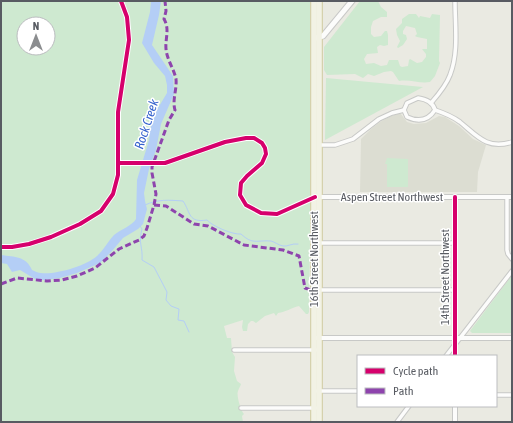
<svg xmlns="http://www.w3.org/2000/svg" width="513" height="423" font-family="'Asap Condensed',sans-serif">
<rect width="100%" height="100%" fill="#eaeae2"/>
<polygon fill="#dcddd2" points="400,113 407,122 414,124 426,123 439,116 445,117 459,126 473,139 486,145 478,172 477,192 360,192 361,139 371,129 380,122 389,117"/>
<g fill="#cee9d0" fill-rule="evenodd">
<path d="M1 1H312L310 61 311 171 309 312 308 314H306L299 306C291 308 286 312 278 313L276 316 274 313 265 316 256 323 253 321H251L248 324 247 331H243L242 327 243 320 224 326 227 338H231L232 352 235 357 234 371 237 381 241 384C240 387 239 388 238 391 236 395 241 411 244 414L242 416 243 422H1ZM24 24H48V48H24Z"/>
<path d="M360 1H378L381 7 387 12V17H381L373 21 371 27V34L374 37 381 36 385 31H387L388 35V45L384 46 380 45 377 47 378 53 367 54 364 59 366 64 374 63 381 66 387 65 389 60H398L400 66 402 67 408 66 409 60 410 59 417 63 422 62 426 57V54L422 49H427V39L417 37 415 36 417 34 415 28 406 26 403 31V34L406 35 407 39 403 45 398 48 397 47 400 41 397 35 396 29 402 23V19L409 14H416L419 18 420 16 430 18 432 14 440 15 439 61 440 63 435 76 430 82C420 84 410 79 399 81L393 72 391 71 384 72 374 76 368 74 363 78 355 74 327 75 324 70V47Z"/>
<polygon points="326,78 423,87 325,140"/>
<polygon points="387,158 408,159 408,187 387,187 387,164 385,164"/>
<polygon points="512,275 512,333 472,333 470,331"/>
</g>
<path fill="#b4cef6" d="M151 1H161L159 15 152 45 173 76 174 94 161 124 156 150 149 169 144 193 145 201 147 209 143 224 138 229 123 238 112 251 100 263 77 273 60 278 44 280 35 279 20 270 12 272 7 264 1 263V255C15 257 26 256 32 270 35 271 38 273 41 273 55 275 86 266 97 256 104 250 108 241 114 235 121 229 132 226 136 219L137 180 149 140 151 123 158 108 167 93V85L165 76 154 63 142 43 150 12Z"/>
<g fill="none" stroke-linecap="round" stroke-linejoin="round">
<g stroke="#b4cef6" stroke-width="1">
<path d="M145 205C158 199 169 200 183 201 191 213 188 223 207 220 212 226 233 235 241 234 253 245 256 240 271 241 275 242 278 245 283 246 287 247 292 243 298 244"/>
<path d="M140 226 142 229C138 243 143 247 142 260L154 267 167 292 166 300 171 306 179 309 178 320 184 321 189 332"/>
</g>
<defs>
<g id="minor">
<path d="M418 98C425 99 433 102 435 110 428 121 418 122 407 117L404 110 407 103Z"/>
<path d="M431 103C438 95 446 86 450 75 459 52 455 25 455 1"/>
<path d="M435 110C444 113 452 116 460 122 477 136 487 150 512 142"/>
<polyline points="319,145 335,145 353,139 379,119 392,113 404,110"/>
<polyline points="507,197 507,250 508,254 512,259"/>
<polyline points="318,243 455,243"/>
<polyline points="1,247 12,247 29,244 51,237 80,224 101,211 113,194 118,175 118,112 129,40 127,17 121,1"/>
<polyline points="318,290 455,290"/>
<polyline points="234,350 316,350"/>
<polyline points="446,356 512,271"/>
<polyline points="317,391 358,391"/>
<polyline points="496,395 512,395"/>
<polyline points="241,408 316,408"/>
<polyline points="397,422 409,406"/>
</g>
<g id="tertiary">
<polyline points="317,197 512,197"/>
<polyline points="316,338 512,338"/>
<polyline points="455,356 455,197"/>
<polyline points="455,406 455,422"/>
</g>
<polyline id="secondary" points="316,38 323,36 352,1"/>
<g id="primary">
<polyline points="314,422 314,1"/>
<polyline points="319,422 319,1"/>
</g>
</defs>
<use href="#minor" stroke="#c8c9c7" stroke-width="5.5"/>
<use href="#tertiary" stroke="#c8c9c7" stroke-width="6"/>
<use href="#secondary" stroke="#c9c9c8" stroke-width="7"/>
<use href="#primary" stroke="#d5d1ad" stroke-width="8"/>
<use href="#minor" stroke="#fcfcfb" stroke-width="3.5"/>
<use href="#tertiary" stroke="#fcfcfb" stroke-width="4"/>
<use href="#secondary" stroke="#fcfcfb" stroke-width="5"/>
<use href="#primary" stroke="#f2f2e5" stroke-width="5.5"/>
<g stroke="#8e44ad" stroke-width="3" stroke-dasharray="6 3" stroke-linecap="butt">
<polyline points="154,205 166,206 194,224 208,226 244,245 283,250 299,256 305,288 311,290"/>
<path d="M1 284 17 278 47 281 62 280 77 276 95 268 119 249 139 240 144 236 147 228 154 205 156 194 152 173V167L169 120 175 110C172 100 177 90 176 79 174 69 167 60 166 49 165 39 170 29 164 19L166 11 165 1"/>
</g>
<defs>
<g id="cycleway">
<polyline points="118,163 165,163 225,142 246,138 254,138 262,143 265,148 266,154 262,163 247,176 241,183 240,195 246,205 261,213 277,214 315,197"/>
<polyline points="1,247 12,247 29,244 51,237 80,224 101,211 113,194 118,175 118,112 129,40 127,17 121,1"/>
<polyline points="455,356 455,197"/>
</g>
</defs>
<use href="#cycleway" stroke="#fff" stroke-width="6"/>
<use href="#cycleway" stroke="#d6006c" stroke-width="4"/>
</g>
<g text-anchor="middle" stroke-width="3" stroke-linejoin="round" paint-order="stroke">
<g font-size="12" fill="#585b62" stroke="#fff">
<text x="392" y="201">Aspen Street Northwest</text>
<text transform="translate(314 259) rotate(-90)" y="4">16th Street Northwest</text>
<text transform="translate(445 277) rotate(-90)" y="4">14th Street Northwest</text>
</g>
<g font-size="13" font-style="italic" fill="#3562cd" stroke="#fff">
<text transform="translate(146 124) rotate(-72)" y="5">Rock Creek</text>
</g>
</g>
<rect width="513" height="423" fill="none" stroke="#585b62" stroke-width="4"/>
<rect x="357" y="355" width="140" height="52" fill="#ffffff" stroke="#bcbdc0"/>
<rect x="365" y="368" width="20" height="6" fill="#d6006c" stroke="#bcbdc0"/>
<text x="393" y="375" font-size="12" fill="#585b62">Cycle path</text>
<rect x="365" y="388" width="20" height="6" fill="#8e44ad" stroke="#bcbdc0"/>
<text x="393" y="395" font-size="12" fill="#585b62">Path</text>
<g transform="translate(36 36)"><circle r="19" fill="#ffffff" stroke="#bcbdc0"/>
<path d="M0-3L7 15L0 10L-7 15Z" fill="#8b8d8f"/>
<text y="-6" font-size="11" font-weight="bold" text-anchor="middle" fill="#585b62">N</text>
</g>
</svg>
